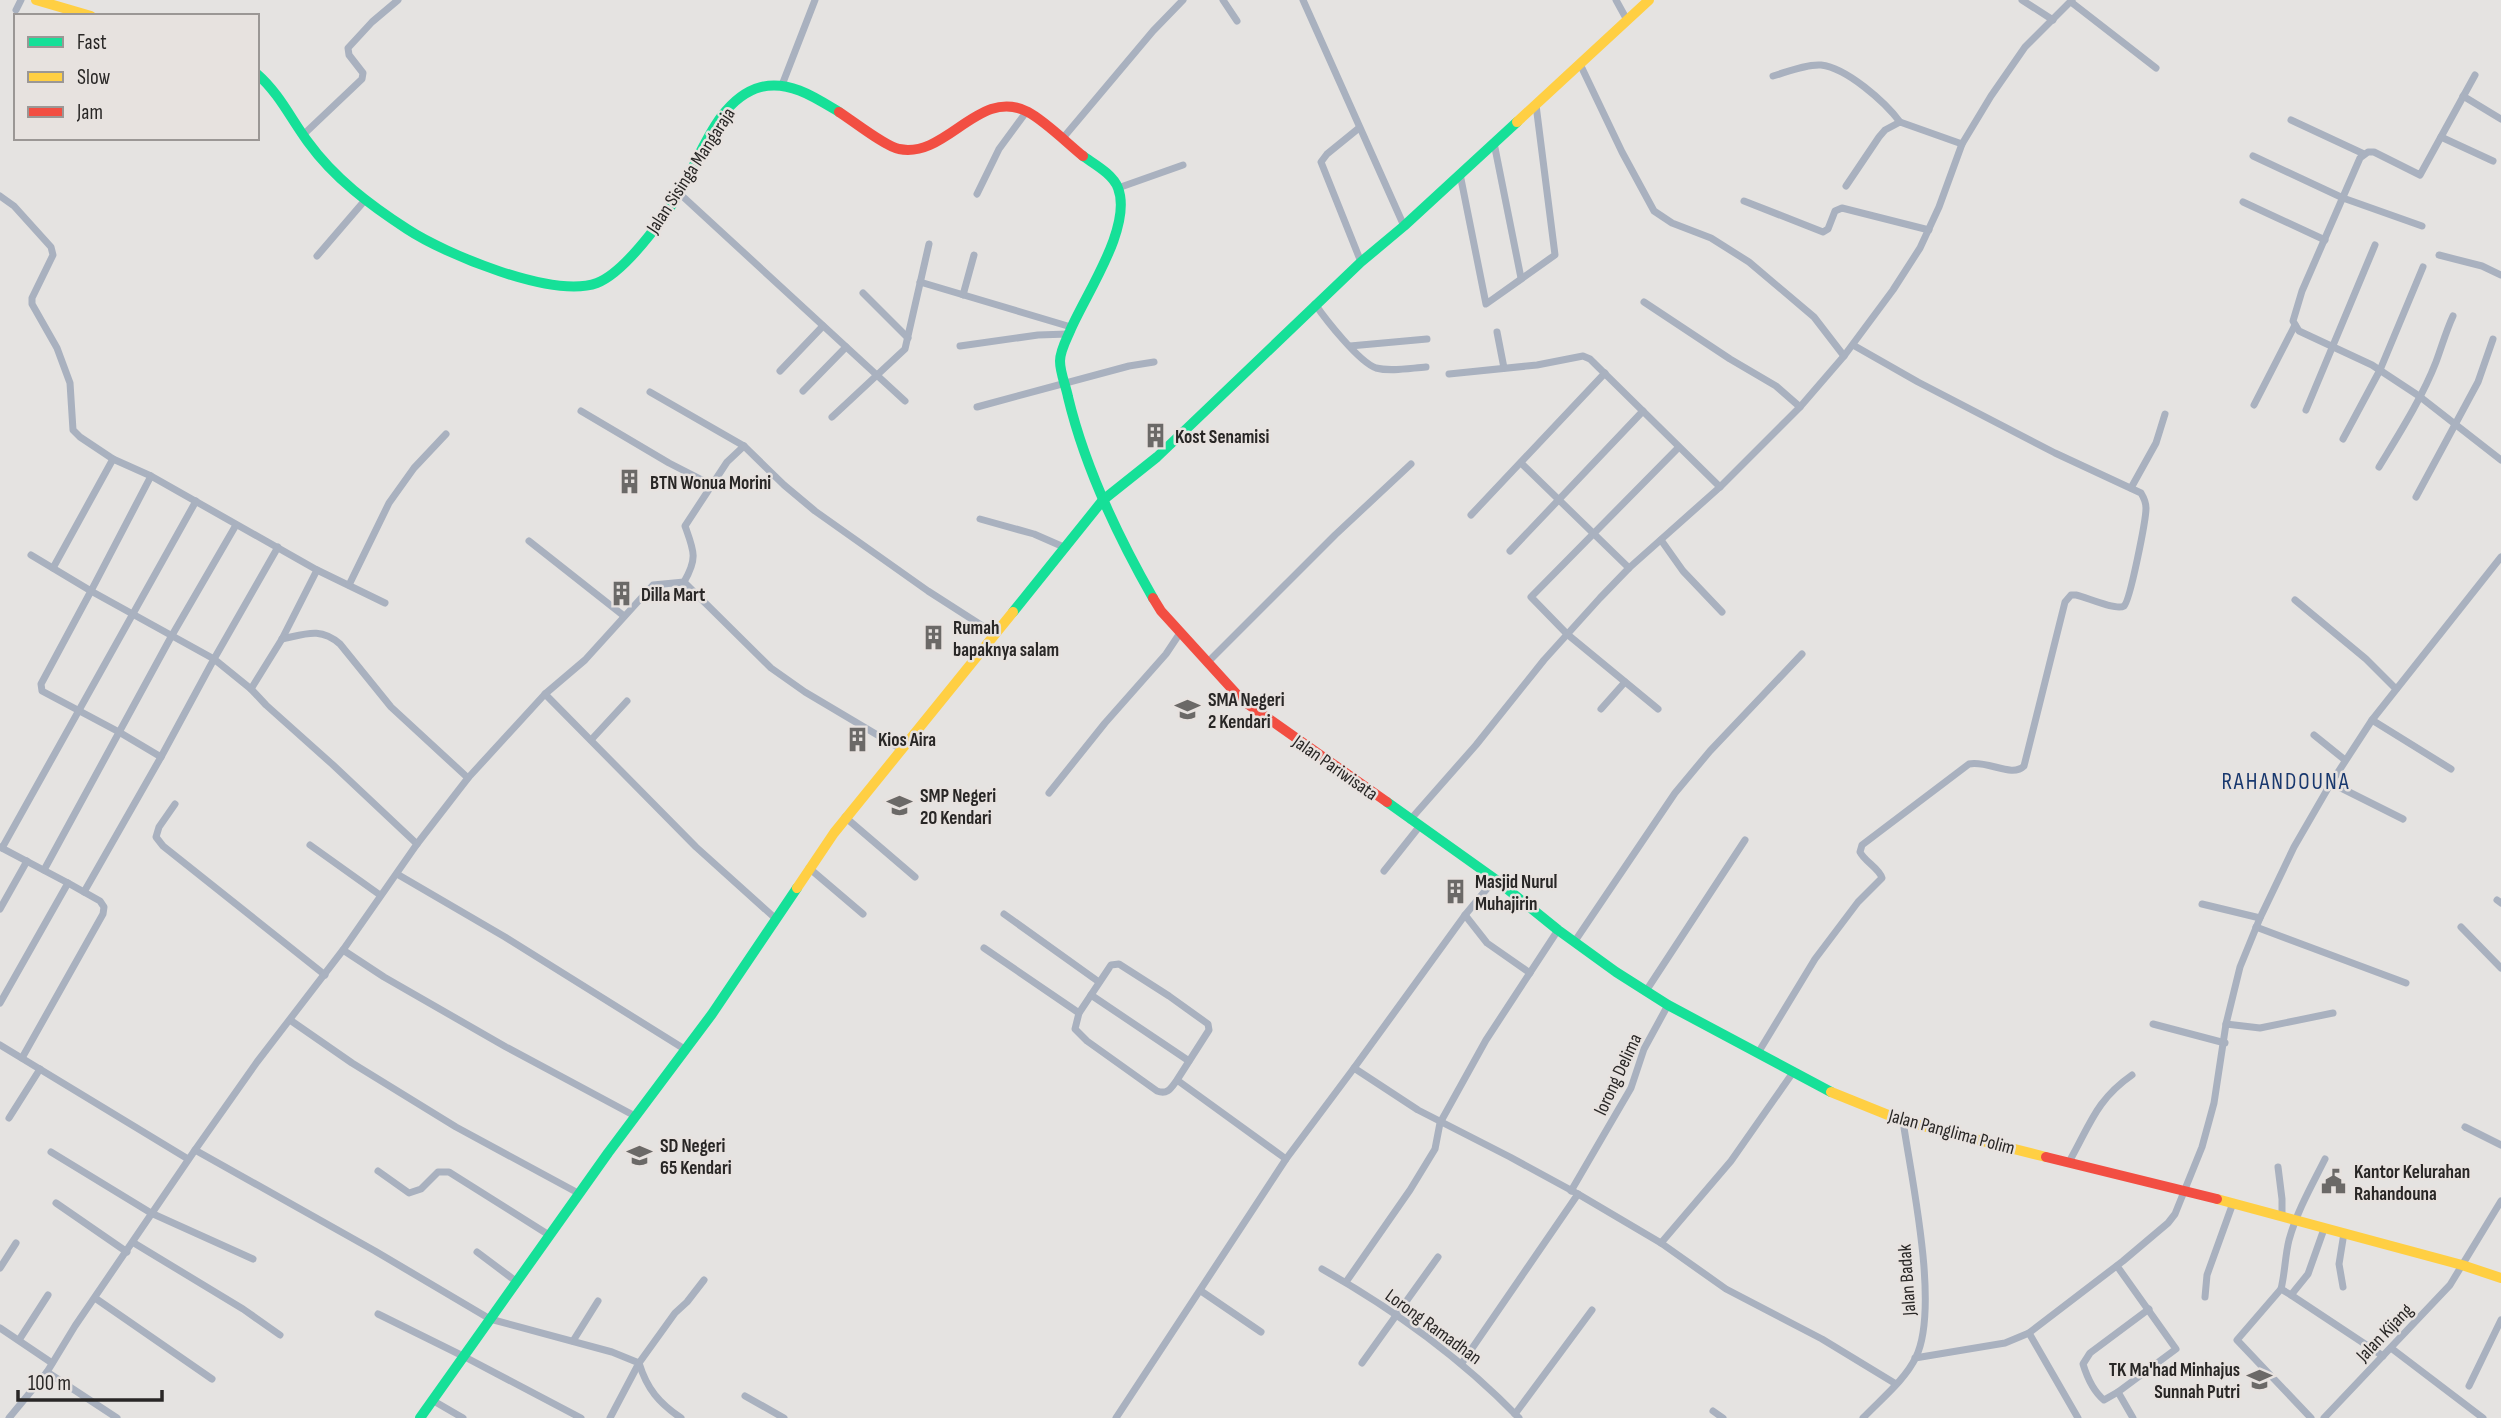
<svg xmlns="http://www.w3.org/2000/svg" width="2501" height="1418" font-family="'Sofia Sans Condensed',sans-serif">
<rect width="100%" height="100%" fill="#e5e3e1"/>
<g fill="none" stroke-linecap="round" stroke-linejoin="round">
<g stroke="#a9b1bf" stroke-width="7">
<polyline points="1223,0 1237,21"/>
<polyline points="1303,0 1404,226"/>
<polyline points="1616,0 1627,20"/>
<polyline points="2022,0 2053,20"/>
<polyline points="2071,2 2156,68"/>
<polyline points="16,10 21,0"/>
<polyline points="1580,64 1622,152 1654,211 1672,223 1711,238 1749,262 1814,317 1844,356"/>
<polyline points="2475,75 2420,175 2374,152 2368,152 2360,158 2302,291 2293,321 2299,331 2372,365 2419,396 2501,460"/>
<path d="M1773 76C1787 72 1806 64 1821 65 1847 68 1885 102 1900 122"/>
<polyline points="782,85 815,0"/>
<polyline points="2463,96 2501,119"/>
<polyline points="2291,120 2364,154"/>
<polyline points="1359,128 1327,154 1321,162 1361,262"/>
<polyline points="303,135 362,79 363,73 349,55 348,48 372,22 398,0"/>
<polyline points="2441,137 2493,161"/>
<polyline points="1063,138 1153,31 1183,0"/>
<polyline points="1494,143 1521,278"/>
<polyline points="2253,156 2343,198 2422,226"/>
<polyline points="1460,174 1486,304 1555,255 1536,105"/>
<polyline points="1846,186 1879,137 1885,130 1900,122 1962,144"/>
<polyline points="1118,188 1183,165"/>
<polyline points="679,193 905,401"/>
<polyline points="977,194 999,149 1027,111"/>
<polyline points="0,196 14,206 51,247 53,255 32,298 32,304 57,348 70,383 73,430 80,437 113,459"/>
<polyline points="1744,201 1823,232 1828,229 1835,211 1842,208 1929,230"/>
<polyline points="2243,202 2325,240"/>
<polyline points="2439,255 2482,266 2501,275"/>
<polyline points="317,256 366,199"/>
<polyline points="920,282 1071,327"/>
<polyline points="863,293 908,338"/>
<polyline points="963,295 974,255"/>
<polyline points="1644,302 1730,359 1776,386 1800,407"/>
<path d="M1315 304C1326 320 1359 362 1376 368 1391 372 1411 368 1426 367"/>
<polyline points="1497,332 1504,368"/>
<polyline points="960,346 1038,335 1068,334"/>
<polyline points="1350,346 1427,339"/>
<polyline points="780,371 823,326"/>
<polyline points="1449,374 1537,365 1583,356 1590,359 1720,487"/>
<polyline points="803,391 846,347"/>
<polyline points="650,392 744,446 784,485 815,511 928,591 995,634"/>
<polyline points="2254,405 2295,325"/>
<polyline points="977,407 1129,366 1154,362"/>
<polyline points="2306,410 2375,245"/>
<polyline points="581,411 669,463 712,485"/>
<polyline points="832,417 905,349 929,244"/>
<polyline points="2343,439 2380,370 2423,267"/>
<polyline points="1521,463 1629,568"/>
<path d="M2379 467C2399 434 2422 398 2436 362 2442 346 2446 331 2453 316"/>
<polyline points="2131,488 2156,443 2165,414"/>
<polyline points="2416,497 2478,382 2493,339"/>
<polyline points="1471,515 1605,373"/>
<polyline points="980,519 1034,534 1066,548"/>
<polyline points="1661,540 1683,571 1722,612"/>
<polyline points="529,541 624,616"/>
<polyline points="1510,551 1643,411"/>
<polyline points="31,555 91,591 151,476"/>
<polyline points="53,568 113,459 151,476 317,570 282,639 251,689 214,659 278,547"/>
<polyline points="317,570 385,603"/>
<path d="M684 582C698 558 694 551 685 526L727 462 744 446"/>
<polyline points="349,585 389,503 414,468 446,434"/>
<polygon points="91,591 214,659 161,757 119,732 42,691 41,684"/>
<polyline points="2295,600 2366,659 2396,689"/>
<path d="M282 639C306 634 320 627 340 644L391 707 468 778"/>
<polyline points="1207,663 1335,535 1411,464"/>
<polyline points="251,689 266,705 332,764 417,844"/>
<polyline points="545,694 696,847 776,919"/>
<polyline points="1601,709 1625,682"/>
<polyline points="1658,709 1567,634 1531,597 1678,448"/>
<polyline points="2372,720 2451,769"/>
<polyline points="2314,735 2345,760"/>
<polyline points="591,740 627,701"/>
<polyline points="2331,783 2403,819"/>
<polyline points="1049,793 1105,723 1166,654 1180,633"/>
<polyline points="175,804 159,827 156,837 163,846 325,975"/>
<polyline points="845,817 915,877"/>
<polyline points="1410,820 1476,745 1544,660 1600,598 1629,568 1720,487 1800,407 1844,356 1893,290 1920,248 1939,207 1962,144 1991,96 2025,47 2072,0"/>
<polyline points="310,845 380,895"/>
<polyline points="0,847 68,883 0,1003"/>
<polyline points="2,848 196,501"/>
<polyline points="809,868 863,914"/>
<polyline points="44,870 171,637 236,525"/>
<polyline points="1384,871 1419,827"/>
<polyline points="397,874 505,937 686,1050"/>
<polyline points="84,892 161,757"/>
<polyline points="2497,900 2501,903"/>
<polyline points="2202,904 2260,918"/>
<polyline points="0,909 27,861"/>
<polyline points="1004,914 1099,982"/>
<polyline points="1465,915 1487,943 1530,973"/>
<polyline points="2256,927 2406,983"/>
<polyline points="2461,927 2501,968"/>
<polyline points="1575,941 1675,793 1710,751 1802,654"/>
<polyline points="984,948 1079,1013"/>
<polyline points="343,950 417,844 468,778 545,694 585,660 653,585 684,582 771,668 805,692 901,749"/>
<polyline points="1646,991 1745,840"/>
<polyline points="1091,995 1189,1061"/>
<polyline points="290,1020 352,1063 456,1127 578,1193"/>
<polyline points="2153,1024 2225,1043"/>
<polyline points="2226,1024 2260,1028 2333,1013"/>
<polyline points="0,1045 188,1159"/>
<path d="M1758 1053 1815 959 1858 902 1882 878C1879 868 1865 862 1860 852L1862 845 1969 764C1988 760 2012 778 2024 766L2065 602 2071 595H2076C2086 597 2116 611 2124 606 2130 601 2146 520 2146 508 2146 502 2144 498 2141 493L2055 453 1918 382 1853 345"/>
<polyline points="22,1058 103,914 104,907 100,901 68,883"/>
<polyline points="1354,1068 1465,915 1495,879"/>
<path d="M1177 1080C1171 1088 1168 1095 1157 1091L1087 1041 1075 1029 1079 1013 1111 965 1119 964 1169 996 1208 1024 1209 1030 1177 1080 1286 1159"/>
<polyline points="9,1118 40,1069"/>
<polyline points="2465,1127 2501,1145"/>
<polyline points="195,1150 257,1062 343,950 384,977 506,1047 635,1116"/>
<polyline points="51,1152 151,1213 253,1259"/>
<path d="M2069 1162C2090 1125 2096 1100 2132 1075"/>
<polyline points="2278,1167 2282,1199 2282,1216"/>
<polyline points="378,1171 409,1193 421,1189 438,1172 449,1172 549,1235"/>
<polyline points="1571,1191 1631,1088 1644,1049 1668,1005"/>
<polyline points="56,1203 127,1252"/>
<polyline points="134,1243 243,1309 280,1335"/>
<polyline points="1661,1243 1731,1161 1794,1071"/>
<polyline points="477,1252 517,1282"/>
<polyline points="2117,1266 2176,1349 2118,1392 2133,1418"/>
<polyline points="0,1268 16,1243"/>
<path d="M1322 1269C1395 1310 1461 1358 1519 1418"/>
<polyline points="1346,1282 1410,1190 1435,1149 1440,1123 1486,1040 1558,930"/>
<polyline points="2343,1287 2339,1264 2344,1233"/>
<path d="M2281 1289C2285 1273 2285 1256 2289 1240 2297 1211 2312 1185 2325 1159"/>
<polyline points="1201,1291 1261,1332"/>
<polyline points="2291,1295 2383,1356"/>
<polyline points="2205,1297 2207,1275 2233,1203"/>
<polyline points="95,1298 212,1379"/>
<polyline points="378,1314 463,1356 581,1418"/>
<polyline points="0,1328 52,1363"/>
<polyline points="2029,1333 2078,1418"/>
<polyline points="19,1340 48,1295"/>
<polyline points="573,1341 598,1301"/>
<polyline points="2391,1348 2483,1418"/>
<polyline points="1915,1358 2005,1343 2029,1333 2123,1261 2168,1223 2175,1214 2202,1147 2214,1103 2226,1024 2240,967 2260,918 2294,847 2331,783 2372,720 2501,557"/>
<polyline points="1362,1363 1438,1257"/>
<polyline points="1462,1363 1578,1194"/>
<polyline points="47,1372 117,1418"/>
<polyline points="2469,1386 2501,1320"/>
<path d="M2118 1392 2104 1400C2093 1391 2087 1377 2083 1364L2090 1353 2149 1309"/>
<polyline points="745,1396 784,1418"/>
<polyline points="432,1400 463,1418"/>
<polyline points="1713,1411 1723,1418"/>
<polyline points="1515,1414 1592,1310"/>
<polyline points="9,1418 47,1372 75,1326 195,1150 375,1251 490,1319 612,1352 639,1363 610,1418"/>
<path d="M681 1418C659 1403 647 1389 639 1363L675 1313 687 1302 704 1280"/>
<polyline points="1116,1418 1286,1159 1354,1068 1418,1110 1510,1157 1578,1194 1661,1243 1726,1289 1822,1339 1896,1384"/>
<path d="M1863 1418C1881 1399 1905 1380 1916 1357 1940 1307 1911 1177 1903 1121"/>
<polyline points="2311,1418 2237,1340 2281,1289 2291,1295 2308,1274 2324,1229"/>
<polyline points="2324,1418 2450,1285 2501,1201"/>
</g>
<g stroke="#16e098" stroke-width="10">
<path d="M257 74C279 93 291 119 308 142 334 178 370 205 407 229 445 254 553 299 597 283 628 271 675 204 689 175 705 144 723 97 761 87 790 80 816 98 839 112"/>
<path d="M1083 156C1094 164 1113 174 1118 188 1133 227 1085 295 1070 331 1066 340 1060 351 1060 361 1060 373 1066 386 1068 397 1085 468 1117 535 1153 598"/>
<polyline points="1013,612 1103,500 1157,457 1361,262 1404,226 1517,122"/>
<polyline points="1387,802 1495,879 1558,930 1616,972 1668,1005 1831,1092"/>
<polyline points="420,1418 608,1153 712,1014 797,888"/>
</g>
<g stroke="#ffcf43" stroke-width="10">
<polyline points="36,0 91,16"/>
<polyline points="1517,122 1649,0"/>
<polyline points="797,888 834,833 1013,612"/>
<polyline points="1831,1092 1903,1121 2046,1157"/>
<polyline points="2217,1199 2462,1265 2501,1278"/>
</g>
<g stroke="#f24e42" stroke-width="10">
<path d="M839 112C853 121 886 147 899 149 947 159 979 86 1028 112 1045 121 1067 143 1083 156"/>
<polyline points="1153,598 1161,611 1242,700 1387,802"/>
<polyline points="2046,1157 2217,1199"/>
</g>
</g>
<defs>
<symbol id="building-bare" viewBox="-9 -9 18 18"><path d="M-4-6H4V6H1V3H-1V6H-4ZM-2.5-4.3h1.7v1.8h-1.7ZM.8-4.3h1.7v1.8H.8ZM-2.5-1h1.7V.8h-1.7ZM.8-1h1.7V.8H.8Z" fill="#6b6967" stroke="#e7e2df" stroke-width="2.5" paint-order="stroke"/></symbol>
<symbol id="school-bare" viewBox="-9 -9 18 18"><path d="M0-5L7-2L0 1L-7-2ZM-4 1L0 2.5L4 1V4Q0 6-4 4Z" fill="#6b6967" stroke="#e7e2df" stroke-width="2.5" paint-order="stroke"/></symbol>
<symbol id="civic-bare" viewBox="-9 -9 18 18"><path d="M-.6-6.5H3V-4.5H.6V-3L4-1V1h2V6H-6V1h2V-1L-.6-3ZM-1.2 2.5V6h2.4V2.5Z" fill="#6b6967" stroke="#e7e2df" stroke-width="2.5" paint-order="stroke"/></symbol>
</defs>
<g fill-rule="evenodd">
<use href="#building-bare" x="1138" y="418" width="35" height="35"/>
<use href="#building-bare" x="612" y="464" width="35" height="35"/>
<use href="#building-bare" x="604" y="576" width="35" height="35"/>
<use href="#building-bare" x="916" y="620" width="35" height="35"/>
<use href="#school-bare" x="1170" y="692" width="35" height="35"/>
<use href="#building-bare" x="840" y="722" width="35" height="35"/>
<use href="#school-bare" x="882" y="788" width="35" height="35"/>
<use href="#building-bare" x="1438" y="874" width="35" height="35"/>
<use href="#school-bare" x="622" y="1138" width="35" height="35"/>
<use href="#civic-bare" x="2316" y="1164" width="35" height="35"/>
<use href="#school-bare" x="2242" y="1362" width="35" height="35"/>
</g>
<g text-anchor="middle" stroke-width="5" stroke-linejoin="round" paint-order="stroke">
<g font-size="19" fill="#292726" stroke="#e7e2df">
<text transform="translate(690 170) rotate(-57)" y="7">Jalan Sisinga Mangaraja</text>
<text transform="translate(1336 767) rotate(35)" y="7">Jalan Pariwisata</text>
<text transform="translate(1617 1074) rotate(-65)" y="7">lorong Delima</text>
<text transform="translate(1952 1131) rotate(15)" y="7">Jalan Panglima Polim</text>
<text transform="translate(1906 1280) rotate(-94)" y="7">Jalan Badak</text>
<text transform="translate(1434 1326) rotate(36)" y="7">Lorong Ramadhan</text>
<text transform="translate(2384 1332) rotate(-46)" y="7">Jalan Kijang</text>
</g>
<g font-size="19" font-weight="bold" fill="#292726" stroke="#e7e2df" text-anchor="start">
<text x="1175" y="443">Kost Senamisi</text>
<text x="650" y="489">BTN Wonua Morini</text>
<text x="641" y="601">Dilla Mart</text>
<text x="953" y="634">Rumah<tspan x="953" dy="22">bapaknya salam</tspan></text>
<text x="1208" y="706">SMA Negeri<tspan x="1208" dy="22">2 Kendari</tspan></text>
<text x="878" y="746">Kios Aira</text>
<text x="920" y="802">SMP Negeri<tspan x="920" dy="22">20 Kendari</tspan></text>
<text x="1475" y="888">Masjid Nurul<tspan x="1475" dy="22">Muhajirin</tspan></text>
<text x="660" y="1152">SD Negeri<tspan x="660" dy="22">65 Kendari</tspan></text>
<text x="2354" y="1178">Kantor Kelurahan<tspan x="2354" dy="22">Rahandouna</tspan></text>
<text x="2240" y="1376" text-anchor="end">TK Ma'had Minhajus<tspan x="2240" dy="22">Sunnah Putri</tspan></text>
</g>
<g font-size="23" letter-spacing="2" fill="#19386e" stroke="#e7e2df">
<text x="2286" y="789">RAHANDOUNA</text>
</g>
</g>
<rect x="14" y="14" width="245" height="126" fill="#e7e2df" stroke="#9b9795" stroke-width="2"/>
<rect x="28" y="37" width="35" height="10" fill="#16e098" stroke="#9b9795" stroke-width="2"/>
<text x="77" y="49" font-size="21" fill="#292726">Fast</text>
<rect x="28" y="72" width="35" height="10" fill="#ffcf43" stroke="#9b9795" stroke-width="2"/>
<text x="77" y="84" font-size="21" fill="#292726">Slow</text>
<rect x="28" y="107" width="35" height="10" fill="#f24e42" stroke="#9b9795" stroke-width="2"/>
<text x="77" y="119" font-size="21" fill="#292726">Jam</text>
<path d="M18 1390v10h144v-10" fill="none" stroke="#292726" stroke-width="3.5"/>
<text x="28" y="1390" font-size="21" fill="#292726" stroke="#e7e2df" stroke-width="5" paint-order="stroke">100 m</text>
</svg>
